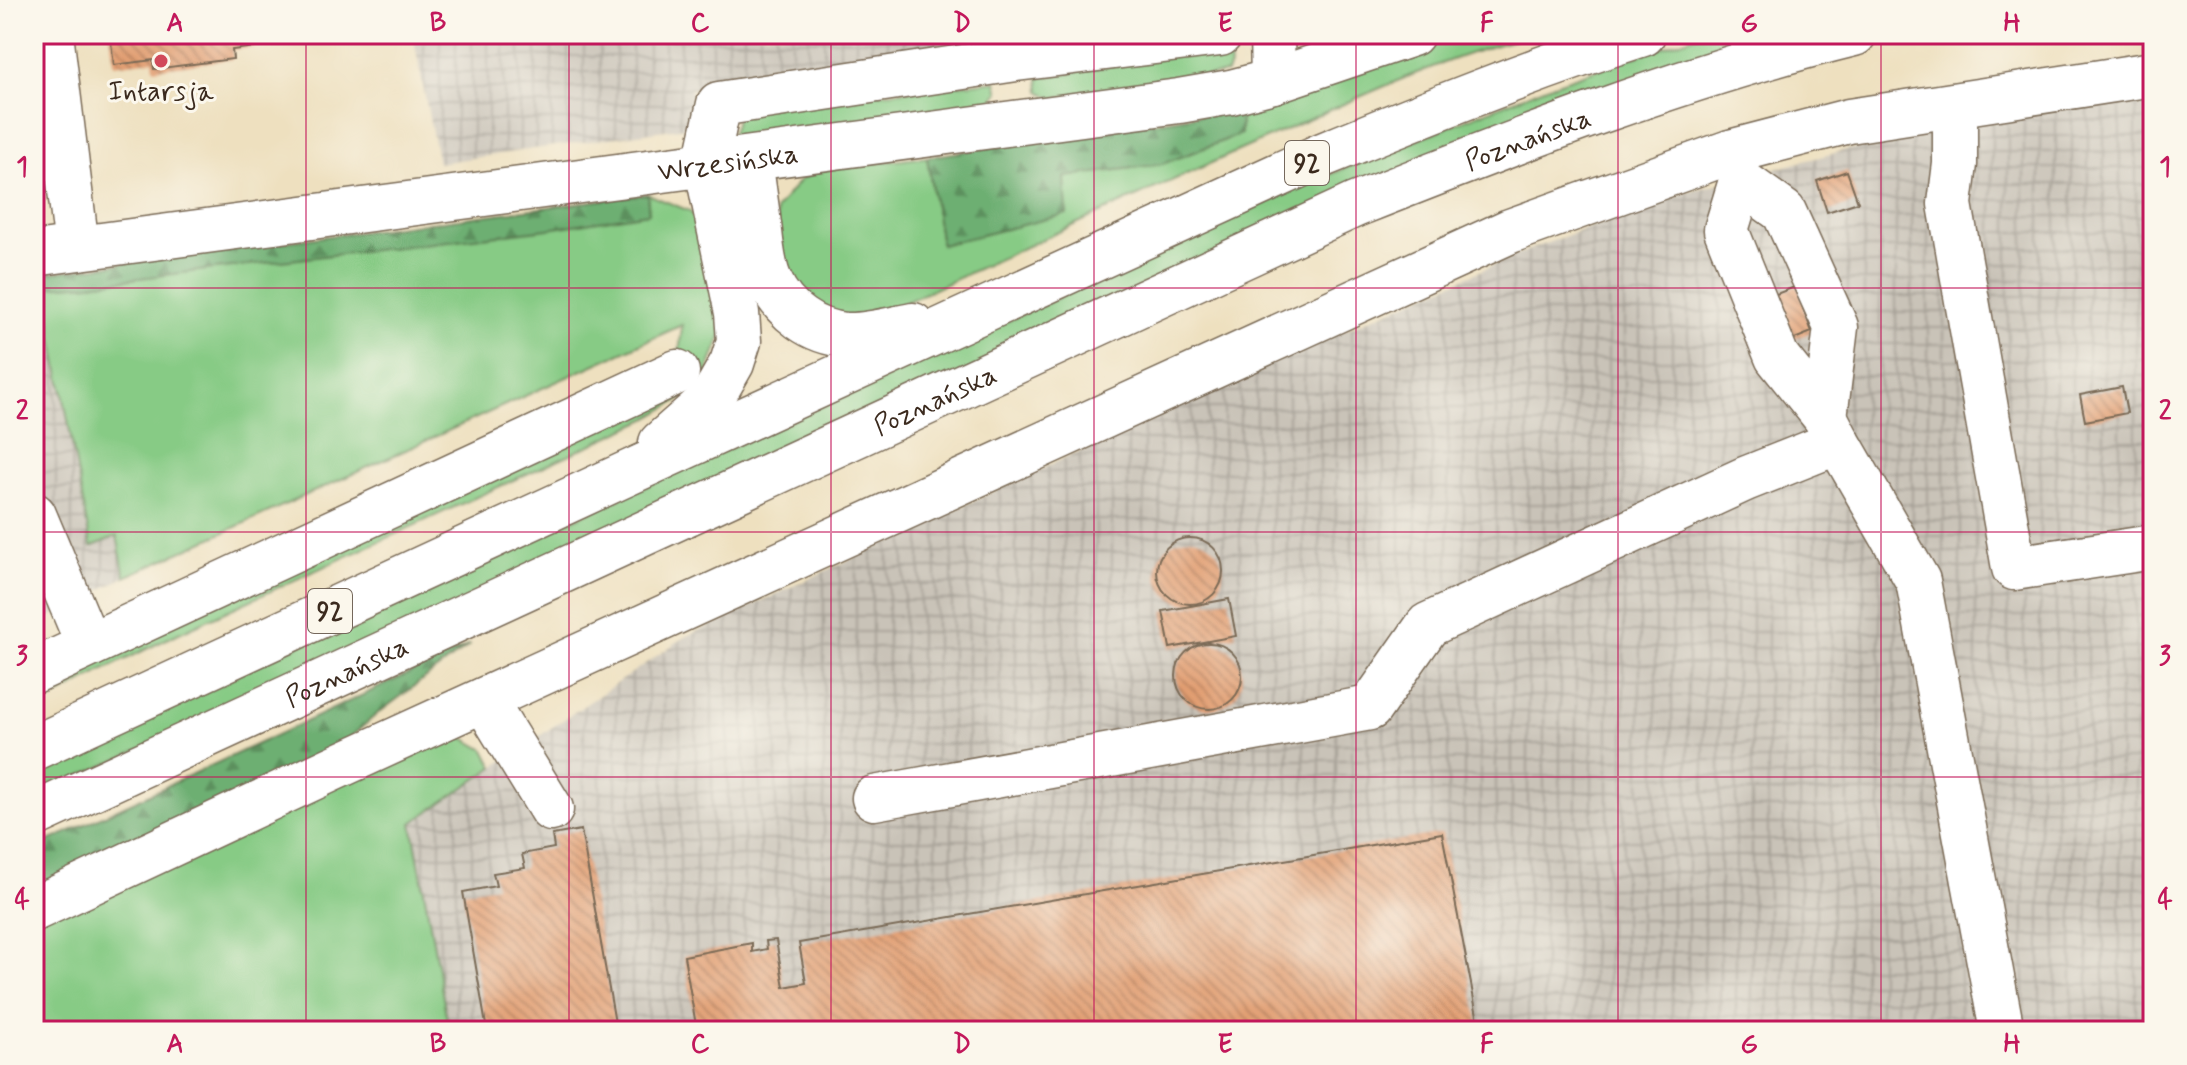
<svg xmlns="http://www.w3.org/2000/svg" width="2187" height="1065" font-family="Mynerve,sans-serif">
<defs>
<pattern id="industrial-grid" width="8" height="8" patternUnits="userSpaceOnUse" patternTransform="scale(2)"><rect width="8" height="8" fill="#c9c3b8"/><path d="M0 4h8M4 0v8" fill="none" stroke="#a49f95"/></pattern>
<pattern id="forest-firs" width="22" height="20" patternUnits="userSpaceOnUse" patternTransform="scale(2)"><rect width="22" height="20" fill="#6daf72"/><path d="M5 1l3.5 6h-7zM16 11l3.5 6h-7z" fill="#5b8f5d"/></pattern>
<pattern id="building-back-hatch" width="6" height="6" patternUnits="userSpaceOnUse" patternTransform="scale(2)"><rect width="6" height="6" fill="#e19d71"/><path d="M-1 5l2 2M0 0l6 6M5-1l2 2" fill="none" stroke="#b8805c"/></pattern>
</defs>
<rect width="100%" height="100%" fill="#fbf7ec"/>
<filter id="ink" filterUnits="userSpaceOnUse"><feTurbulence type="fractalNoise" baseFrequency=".0125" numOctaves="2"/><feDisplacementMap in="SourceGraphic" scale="16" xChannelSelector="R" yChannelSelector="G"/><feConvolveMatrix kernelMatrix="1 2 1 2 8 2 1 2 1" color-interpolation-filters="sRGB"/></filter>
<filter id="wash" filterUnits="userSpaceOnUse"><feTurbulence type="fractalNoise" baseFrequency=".006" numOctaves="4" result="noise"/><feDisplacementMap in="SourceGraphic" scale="32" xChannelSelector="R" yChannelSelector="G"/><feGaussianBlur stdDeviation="1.8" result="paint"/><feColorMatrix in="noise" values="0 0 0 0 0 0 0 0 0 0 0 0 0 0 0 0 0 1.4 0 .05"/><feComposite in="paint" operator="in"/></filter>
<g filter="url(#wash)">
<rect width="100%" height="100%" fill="#eee0bf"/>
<g fill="url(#industrial-grid)">
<polygon points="413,34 1050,34 691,89 693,126 438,163"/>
<polygon points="2153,94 2153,1031 449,1031 412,823 683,638 1224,383 1521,253 1672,196 1911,133"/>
<polygon points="34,290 47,304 91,546 117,536 125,577 34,625"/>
</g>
<g fill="#87cb85" stroke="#617a52" stroke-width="2">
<path d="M1459 34H1536C1444 57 1356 98 1270 137 1147 191 1025 247 904 303L863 317 826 315 779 269 776 209 800 180 822 169 927 157 941 244 1064 177 1162 164 1241 134 1240 109 1347 76Z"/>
<polygon points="1701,34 1784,34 34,796 34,766 1314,181 1554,84"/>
<polygon points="1215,48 1229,57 1230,66 1227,73 1052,98 1040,91 1039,78"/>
<polygon points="996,81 999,92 993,100 983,105 740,140 732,133 740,108"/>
<polygon points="647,194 690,211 716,253 726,324 707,373 686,396 647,419 179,633 104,670 34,709 34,690 676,384 682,325 125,577 117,536 91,547 47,305 34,306 34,288 90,284 649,213"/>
<polygon points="441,735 462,737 485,750 494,767 412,823 449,1031 34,1031 34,909"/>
</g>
<g fill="url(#forest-firs)" stroke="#546c48" stroke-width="2">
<polygon points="1240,109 1241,134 1162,164 1065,177 1067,214 941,245 927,157"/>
<polygon points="647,194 649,213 548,229 90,284 34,288 34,275"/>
<polygon points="470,645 377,714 332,753 34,893 34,848"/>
</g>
<g id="blocks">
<g fill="url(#building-back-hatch)">
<polygon points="110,34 342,34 342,36 232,50 233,59 154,69 153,60 114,65"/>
<polygon points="1847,171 1858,202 1827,212 1817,181"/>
<polygon points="1797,286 1806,307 1803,308 1812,332 1792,340 1771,296"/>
<polygon points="2122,387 2127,413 2085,421 2080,395"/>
<circle cx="1190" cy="571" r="33"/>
<polygon points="1229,599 1236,636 1170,648 1163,611"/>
<circle cx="1209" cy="676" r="33"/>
<polygon points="581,830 615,1023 611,1024 613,1031 487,1031 463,892 496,886 493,873 525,868 522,854 554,848 552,835"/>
<polygon points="1442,833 1480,1031 697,1031 684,956 752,943 752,952 767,949 766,941 776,940 784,987 806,983 799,943"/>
</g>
</g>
</g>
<g filter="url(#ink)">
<use href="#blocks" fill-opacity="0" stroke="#7a6a56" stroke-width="2"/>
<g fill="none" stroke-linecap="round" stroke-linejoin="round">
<defs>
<g id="minor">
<polyline points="51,34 77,248"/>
<polyline points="1272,34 1273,81"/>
<polyline points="1955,105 1955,164 1950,204 2014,568 2153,547"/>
<polyline points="706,164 719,104 1016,59 1220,34"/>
<polygon points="1741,181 1784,212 1836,327 1825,417 1777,357 1726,230"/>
<path id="s1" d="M34 254 1179 101 1231 92 1273 81 1412 34"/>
<polyline points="1838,442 1918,581 2002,1031"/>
<polyline points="34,515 88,644"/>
<polyline points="34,671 677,372"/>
<polyline points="484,700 551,809"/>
<polyline points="874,798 1370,708 1428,625 1745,479 1838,442 1825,417"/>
<polyline points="34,909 332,769 1510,231 1730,152 1849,121 2153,74"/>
</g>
<g id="major">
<path d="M750 159C753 183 757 208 760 232 762 248 763 266 770 281 783 311 813 333 846 335 868 336 891 329 913 325"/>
<polyline points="661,443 712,398 732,363 739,341 737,313 706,164"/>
<path d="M34 748 626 474 1320 156C1427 112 1534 69 1643 34"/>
<path id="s2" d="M34 815 1355 205C1519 140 1683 76 1854 34"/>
</g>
</defs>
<use href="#minor" stroke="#7a6a56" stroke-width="47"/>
<use href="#major" stroke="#7a6a56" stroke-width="47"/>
<use href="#minor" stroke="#fff" stroke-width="44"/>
<use href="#major" stroke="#fff" stroke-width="44"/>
</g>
</g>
<path fill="none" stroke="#c2185b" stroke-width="2" stroke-opacity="0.55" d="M306 34V1031M569 34V1031M831 34V1031M1094 34V1031M1356 34V1031M1618 34V1031M1881 34V1031M34 288H2153M34 532H2153M34 777H2153"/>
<circle fill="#d1495b" stroke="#fbf7ec" stroke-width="3" cx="161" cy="61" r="8"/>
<g text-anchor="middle" stroke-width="6" stroke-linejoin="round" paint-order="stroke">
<g fill="#fbf7ec" stroke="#75685c" stroke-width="2">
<rect x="1285" y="141" width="44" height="44" rx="6"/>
<rect x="308" y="589" width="44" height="44" rx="6"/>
</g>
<g font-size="26" font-weight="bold" fill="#3b2a1e">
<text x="1307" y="172">92</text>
<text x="330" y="620">92</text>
</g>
<g font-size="28" fill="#3b2a1e" stroke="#fbf7ec">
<text x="161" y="100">Intarsja</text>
</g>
<g font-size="28" fill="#3b2a1e" stroke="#fbf7ec">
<text dy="10" stroke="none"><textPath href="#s2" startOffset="1640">Poznańska</textPath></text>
<text dy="10" stroke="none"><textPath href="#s1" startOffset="700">Wrzesińska</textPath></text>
<text dy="10" stroke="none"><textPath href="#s2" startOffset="992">Poznańska</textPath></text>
<text dy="10" stroke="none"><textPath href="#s2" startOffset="344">Poznańska</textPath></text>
</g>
</g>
<rect width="2187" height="1065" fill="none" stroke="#fbf7ec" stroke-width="88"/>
<rect x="44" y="44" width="2099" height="977" fill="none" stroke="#c2185b" stroke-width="3"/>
<g font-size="26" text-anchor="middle" font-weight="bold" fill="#c2185b">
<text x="175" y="31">A</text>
<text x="438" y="31">B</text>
<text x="700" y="31">C</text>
<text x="962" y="31">D</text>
<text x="1225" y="31">E</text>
<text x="1487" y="31">F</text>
<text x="1749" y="31">G</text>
<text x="2012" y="31">H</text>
<text x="22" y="175">1</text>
<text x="2165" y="175">1</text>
<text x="22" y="419">2</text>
<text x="2165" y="419">2</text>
<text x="22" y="664">3</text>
<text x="2165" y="664">3</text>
<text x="22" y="908">4</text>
<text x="2165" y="908">4</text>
<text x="175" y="1052">A</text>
<text x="438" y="1052">B</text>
<text x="700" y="1052">C</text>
<text x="962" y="1052">D</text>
<text x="1225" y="1052">E</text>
<text x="1487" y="1052">F</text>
<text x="1749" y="1052">G</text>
<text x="2012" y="1052">H</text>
</g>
</svg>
